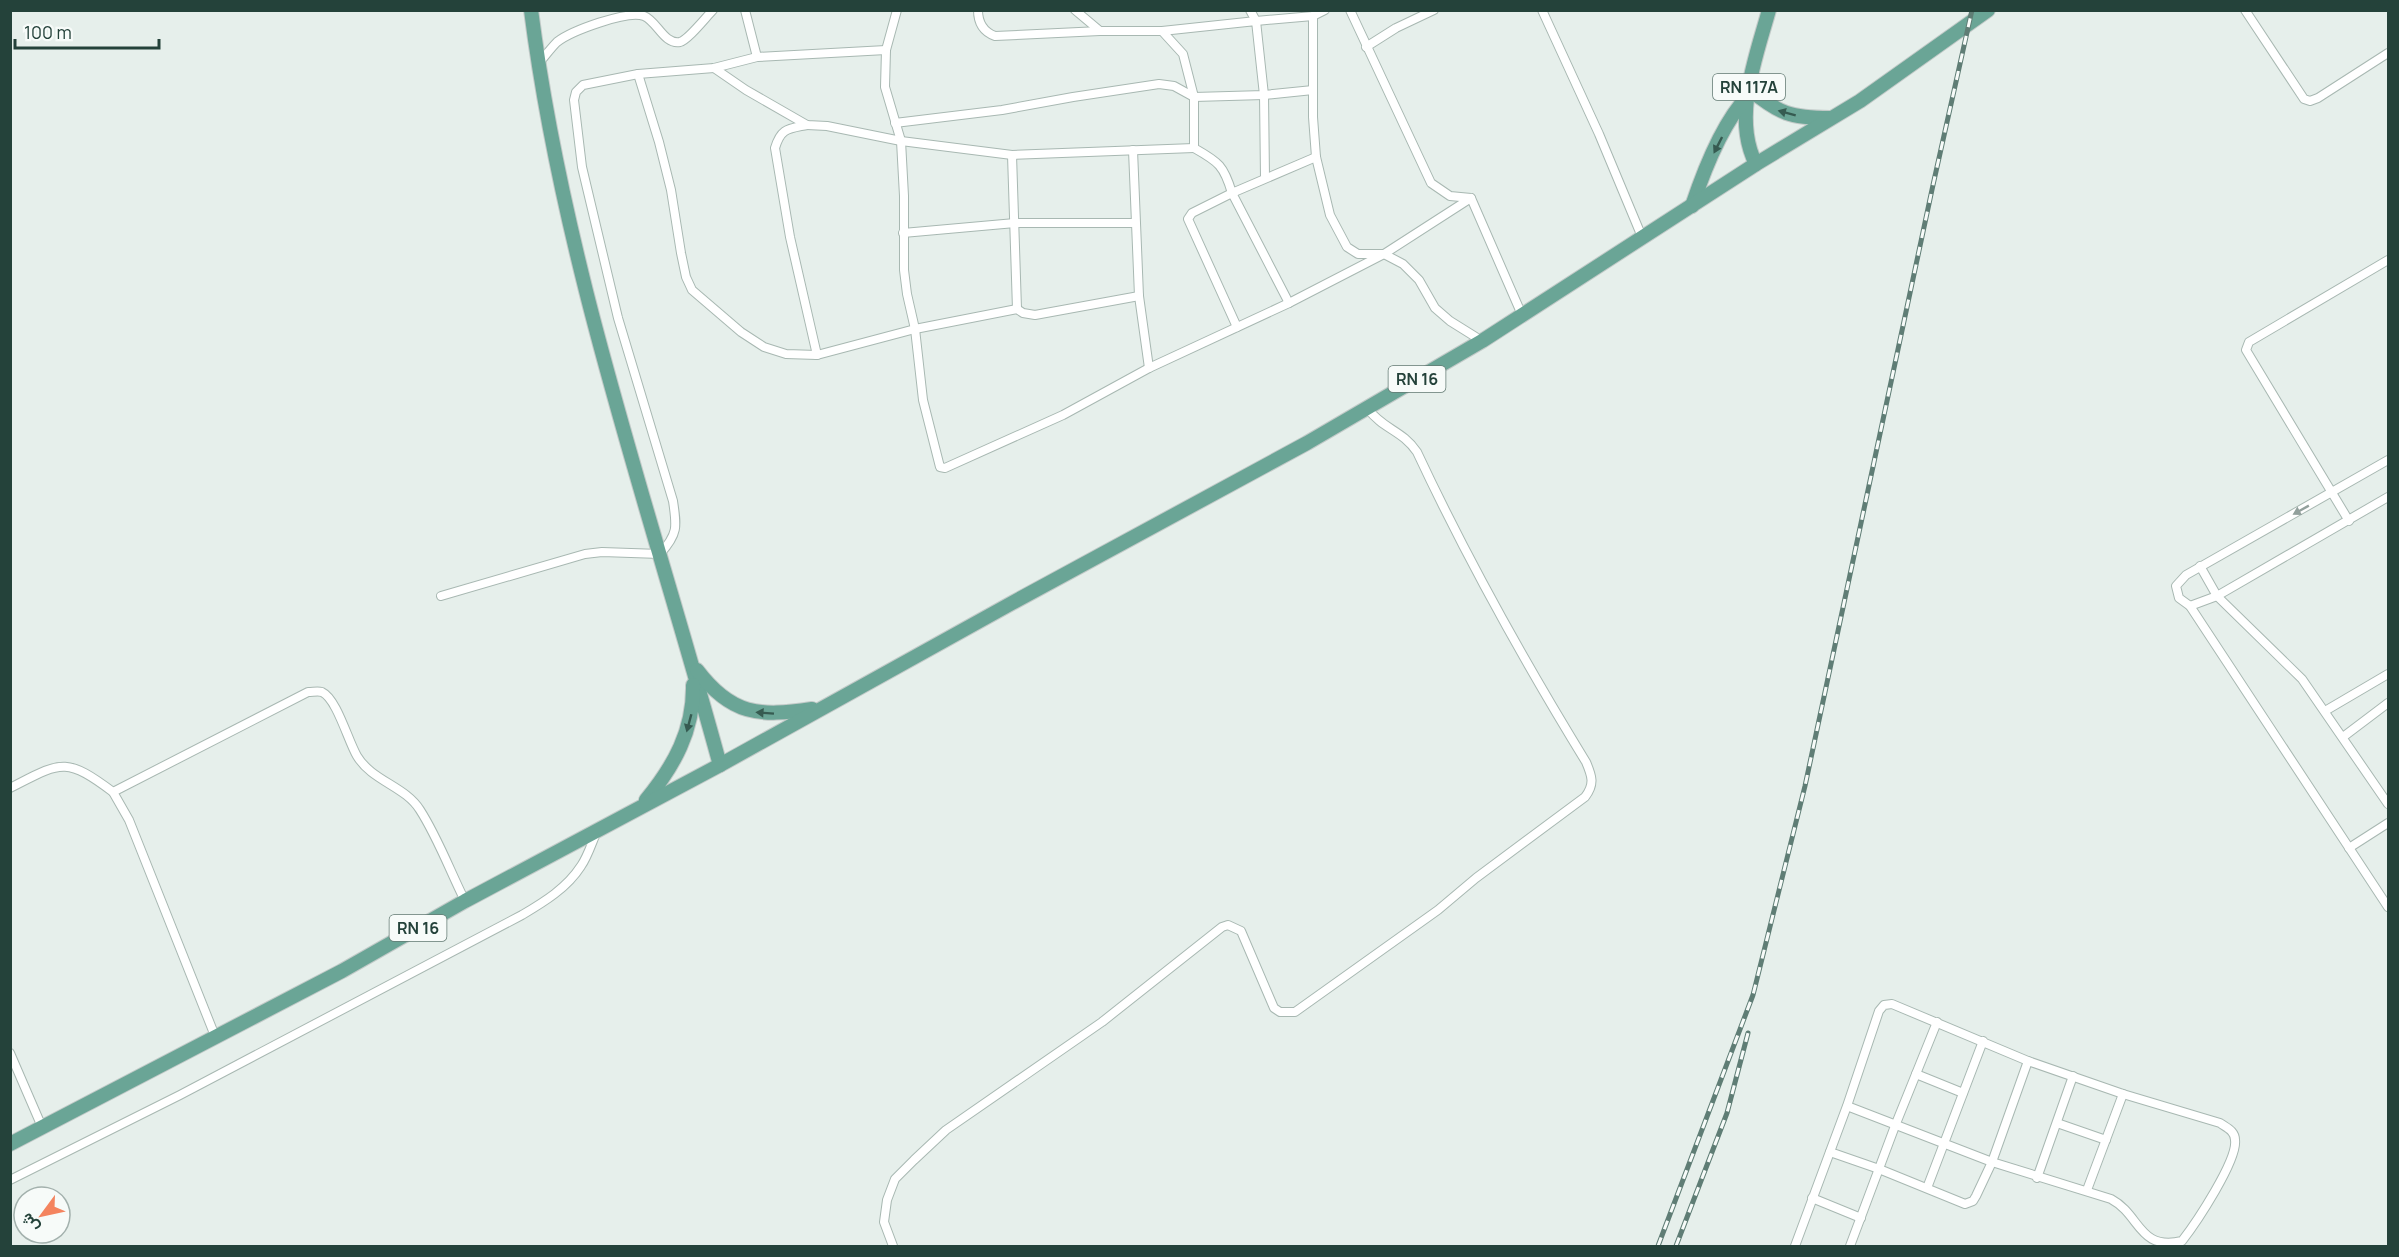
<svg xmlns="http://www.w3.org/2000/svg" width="2399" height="1257" font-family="Manrope,Vazirmatn,sans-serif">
<rect width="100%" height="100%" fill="#e6efeb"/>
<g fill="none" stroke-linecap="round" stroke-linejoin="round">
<defs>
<g id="street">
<polyline points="745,10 757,57"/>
<polyline points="897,10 886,50 885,87 901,141 904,196 904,270 907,294 915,329 923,400 940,467 945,468 1063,415 1149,368 1289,303 1384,254 1471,198"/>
<path d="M978 10C978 23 984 32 995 36L1100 31"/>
<polyline points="1075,10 1100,31 1162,31 1183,54 1194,97 1264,95 1313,90"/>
<polyline points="1250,10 1256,21 1313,16"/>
<polyline points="1325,10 1313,16 1313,117 1316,157 1330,215 1347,247 1358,254 1384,254 1403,264 1419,280 1435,308 1450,321 1482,341"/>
<polyline points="1350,10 1431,183 1450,196 1471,198 1522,315"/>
<polyline points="1542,10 1599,134 1642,237"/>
<polyline points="2245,10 2304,99 2310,101 2318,98 2388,53"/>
<polyline points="1162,31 1256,21 1264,95 1265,178"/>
<polyline points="1366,47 1396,28 1434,10"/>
<path d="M539 63C545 56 551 48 557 42 571 31 627 10 644 16 657 21 664 45 680 42 688 40 706 17 713 10"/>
<polyline points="714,68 746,90 807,125 827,126 901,141 1012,155 1194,148"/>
<polyline points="638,74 659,142 671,190 681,253 686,277 692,290 741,332 764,347 786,354 817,355 915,329 1017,309 1023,313 1035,315 1139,296"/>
<path d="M895 123 1002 110 1073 97 1159 84 1174 86 1194 97V148C1219 162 1224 166 1232 193L1316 157"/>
<path d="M807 125C788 129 781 128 775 148L790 237 817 355"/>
<polyline points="1133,150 1139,296 1149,368"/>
<polyline points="1012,155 1017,309"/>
<polyline points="903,233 1015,223 1135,223"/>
<polyline points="1237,327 1188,219 1192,213 1232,193 1289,303"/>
<polyline points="2388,460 2186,575 2176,586 2179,598 2190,606 2217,596 2388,497"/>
<polyline points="2349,521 2246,350 2249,342 2388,260"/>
<polyline points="2200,566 2217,596 2302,679 2388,804"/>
<path d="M441 596 585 554 602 552 660 554C678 534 677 527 673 501L618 318 582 167 574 100 576 92 583 85 638 74 714 68 757 57 886 50"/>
<polyline points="2190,606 2388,907"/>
<polyline points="2325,711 2388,674"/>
<polyline points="2343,737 2388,703"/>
<path d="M10 788C61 762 65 756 113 792L308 692C313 692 318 691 322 692 337 699 348 741 357 756 372 781 405 786 420 810 438 838 450 871 465 901"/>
<polyline points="113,792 129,820 215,1036"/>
<polyline points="2349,848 2388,823"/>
<polyline points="10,1053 42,1127"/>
<polyline points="1916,1074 1963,1093"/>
<polyline points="2057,1123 2106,1140"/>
<polyline points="1830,1152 1879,1169 1965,1204 1973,1201 1976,1196 1992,1162 2028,1061"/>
<polyline points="2037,1178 2073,1076"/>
<path d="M10 1180 180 1095 522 915C544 902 567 888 581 866 588 856 592 842 597 831"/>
<polyline points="1927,1188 1983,1041"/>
<polyline points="2087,1190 2123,1094"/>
<polyline points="1812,1198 1861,1218"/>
<path d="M893 1246 884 1222 887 1200 895 1179 914 1160 946 1130 1102 1022 1222 927 1228 925 1241 931 1274 1008 1280 1012H1295L1438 910 1476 878 1585 797C1595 784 1592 776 1586 762 1524 661 1467 559 1417 452 1402 430 1384 430 1367 408"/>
<path d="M1795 1246 1847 1106 1879 1011 1884 1005 1892 1004 2028 1061 2123 1094 2220 1123C2227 1128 2235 1131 2235 1140 2238 1160 2196 1223 2182 1241 2138 1251 2141 1215 2111 1199L1992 1162 1847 1106"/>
<polyline points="1850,1246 1895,1126 1937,1022"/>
</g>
<g id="primary">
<path d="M531 10C564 268 652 515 720 765"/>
<path d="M1749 89C1780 114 1790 118 1830 118"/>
<path d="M1756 164C1732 118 1756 57 1769 10"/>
<path d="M1692 206C1704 170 1722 123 1748 96"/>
<path d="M697 670C731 715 759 717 812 709"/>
<path d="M646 800C674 766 694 730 693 685"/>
<polyline points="10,1144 342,971 465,901 720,765 1012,603 1307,443 1367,408 1482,341 1756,164 1860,101 1988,10"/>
</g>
</defs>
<use href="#street" stroke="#a8b8b2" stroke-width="10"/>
<use href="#primary" stroke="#c2cac8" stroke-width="16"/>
<use href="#street" stroke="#fff" stroke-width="8"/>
<use href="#primary" stroke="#6aa596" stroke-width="14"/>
<defs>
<g id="rail">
<polyline points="1658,1246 1753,995 1805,786 1933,185 1972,10"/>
<polyline points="1676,1246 1727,1113 1748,1033"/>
</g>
</defs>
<use href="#rail" stroke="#5f7d75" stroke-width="5"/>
<use href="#rail" stroke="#f7fbf9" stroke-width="3" stroke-dasharray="9" stroke-linecap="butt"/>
</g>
<defs><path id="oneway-solid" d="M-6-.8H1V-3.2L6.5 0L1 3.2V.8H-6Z" transform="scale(1.5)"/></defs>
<g fill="#365b51">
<use href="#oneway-solid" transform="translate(1787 113) rotate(-165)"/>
<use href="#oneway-solid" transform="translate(1718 145) rotate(117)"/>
<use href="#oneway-solid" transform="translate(765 713) rotate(-176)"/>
<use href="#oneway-solid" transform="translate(689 723) rotate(105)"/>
</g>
<use fill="#92a09c" href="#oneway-solid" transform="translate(2301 510) rotate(151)"/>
<g text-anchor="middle" stroke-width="5" stroke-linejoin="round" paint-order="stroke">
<g fill="#f7fbf9" stroke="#637a73" stroke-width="1.5">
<rect x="1713" y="74" width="72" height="26" rx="4.5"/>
<rect x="1388.5" y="366" width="57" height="26" rx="4.5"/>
<rect x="389.5" y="915" width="57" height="26" rx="4.5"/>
</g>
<g font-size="16" font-weight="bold" fill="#24423a">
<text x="1749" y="93">RN 117A</text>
<text x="1417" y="385">RN 16</text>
<text x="418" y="934">RN 16</text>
</g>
</g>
<rect width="2399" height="1257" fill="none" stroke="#24423a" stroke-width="24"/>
<g transform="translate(42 1215) rotate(237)"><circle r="28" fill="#f7fbf9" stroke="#a3b1ad" stroke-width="1.5"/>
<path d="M0-4.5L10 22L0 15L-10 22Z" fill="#f4845f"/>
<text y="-9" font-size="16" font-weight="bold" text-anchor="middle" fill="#24423a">ش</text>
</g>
<path d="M15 39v9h144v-9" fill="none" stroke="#24423a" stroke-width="3"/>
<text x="24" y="39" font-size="18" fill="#24423a" stroke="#f7fbf9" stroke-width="4.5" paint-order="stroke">100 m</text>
</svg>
